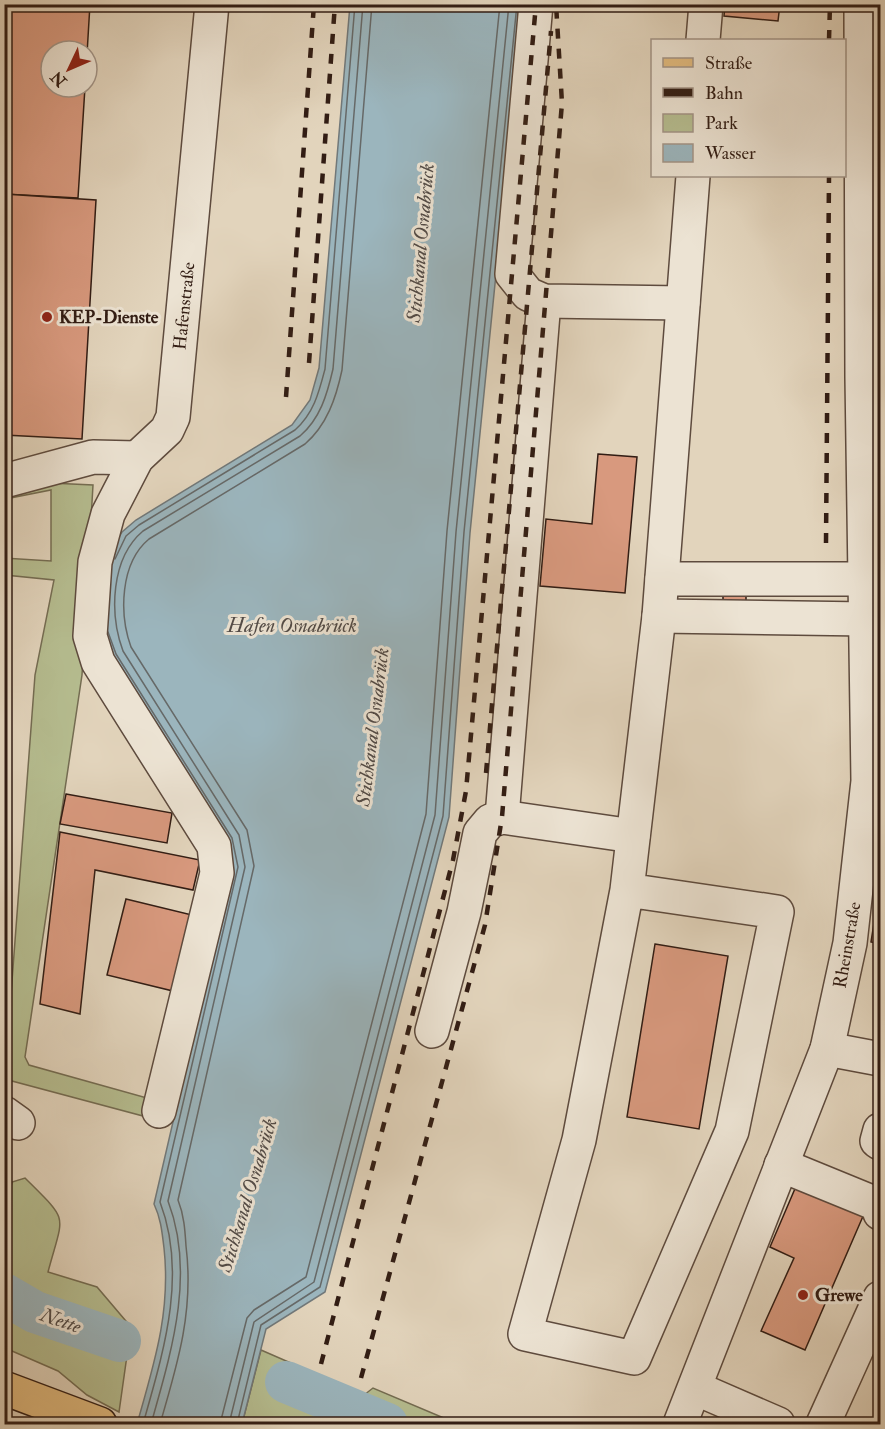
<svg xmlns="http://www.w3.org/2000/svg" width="885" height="1429" font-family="'IM FELL Double Pica',serif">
<rect width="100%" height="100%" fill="#e2d4bc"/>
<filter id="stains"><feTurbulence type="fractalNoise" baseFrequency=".00333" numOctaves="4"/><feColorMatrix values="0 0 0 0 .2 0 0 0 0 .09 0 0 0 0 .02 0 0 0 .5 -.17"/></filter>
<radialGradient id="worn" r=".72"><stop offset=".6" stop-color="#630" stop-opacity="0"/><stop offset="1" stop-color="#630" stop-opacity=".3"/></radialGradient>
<g fill="#b5bc8f" stroke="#746c52" stroke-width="1.5">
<polygon points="50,483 93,485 82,675 25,1057 29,1065 147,1098 143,1116 12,1081 5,1074 35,675 54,580 5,575 4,558 51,561 51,490 5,499 5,494"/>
<path d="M25 1178C70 1223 64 1212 48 1272L97 1287 131 1327 119 1412 87 1395 58 1371 5 1348 4 1214 12 1182Z"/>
<polygon points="261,1350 364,1395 373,1388 458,1424 242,1424"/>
</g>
<path fill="#9bb5bd" stroke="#717879" stroke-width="1.5" d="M350 5H523L470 533 449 817 325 1292 266 1329 242 1424H137C154 1364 171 1312 164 1248 162 1232 161 1219 154 1204L232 867 110 657 102 632 113 546 122 532 136 520 292 425 310 400 319 368Z"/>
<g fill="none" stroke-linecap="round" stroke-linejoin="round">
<g stroke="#666968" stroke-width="1.5">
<path d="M115 559 126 536 139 525 295 430C314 413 319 392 325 369L355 4"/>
<path d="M108 632 116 654 232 838 238 867 160 1202C188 1275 163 1353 143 1424"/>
<path d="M151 1424C171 1353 196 1274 168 1201L245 867 239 835 123 651C109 613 111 558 143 531L300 436C320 419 327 395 333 369L363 4"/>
<path d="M160 1424C178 1363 194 1310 186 1246 185 1230 184 1215 178 1200L254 866 247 830 131 647C119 614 120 563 149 539L305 444C327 425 336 398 342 370L372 4"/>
<polyline points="220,1424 247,1318 254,1310 306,1277 426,814 447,531 500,4"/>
<polyline points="229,1424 254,1322 314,1282 435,815 456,532 509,4"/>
<polyline points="237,1424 261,1325 320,1287 443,816 464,532 517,4"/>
</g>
<g stroke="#9bb5bd" stroke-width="42">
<polyline points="4,1294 35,1312 120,1341"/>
<polyline points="286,1382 387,1424"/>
</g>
</g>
<g fill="#d8997e" stroke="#321d14" stroke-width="1.5">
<polygon points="4,4 90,4 87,54 87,51 51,51 51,87 85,87 78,198 4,194"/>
<polygon points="725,4 780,4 778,21 724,16"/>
<polygon points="876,117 880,117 880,369 877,370"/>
<polygon points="4,194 96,200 82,439 4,435"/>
<polygon points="880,390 880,466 875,391"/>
<polygon points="598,454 637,457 625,593 540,586 546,519 592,524"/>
<polygon points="723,589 746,590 746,605 723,604"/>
<polygon points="66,794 172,813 167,843 60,824"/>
<polygon points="60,832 200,860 193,890 95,870 80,1014 40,1004"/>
<polygon points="880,885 880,944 871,942"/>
<polygon points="126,899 192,915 173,991 107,975"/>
<polygon points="655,944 728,956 699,1129 627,1117"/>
<polygon points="797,1184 864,1214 805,1350 761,1331 794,1258 770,1247"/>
</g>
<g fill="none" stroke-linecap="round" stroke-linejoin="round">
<defs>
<g id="minor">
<polyline points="536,4 512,274 528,294 544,301 683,303"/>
<polyline points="703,40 706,4"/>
<polyline points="4,481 93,457 137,458"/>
<polyline points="662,579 880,579"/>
<polyline points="659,616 867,619"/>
<polyline points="502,817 544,301"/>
<polyline points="627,890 777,912 732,1131 634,1358 525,1334 579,1140 627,890 659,616 693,176"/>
<polyline points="432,1031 464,912 480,833 490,821 502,817 633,836"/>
<polyline points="827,1049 880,1059"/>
<polyline points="159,1111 217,873 214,846 98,662 90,636 95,562 108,514 137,458 167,430 173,417 212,4"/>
<polyline points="4,1113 18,1123"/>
<polyline points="880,1130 877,1141 880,1143"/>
<polyline points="781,1165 879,1205 880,1213"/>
<polyline points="695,1388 778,1424"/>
<polyline points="680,1424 827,1049 850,943 868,781 862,377 861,4"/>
<polyline points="823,1424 880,1298"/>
</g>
<polyline id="major" points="4,1388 100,1424"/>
</defs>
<use href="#minor" stroke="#5e4b3e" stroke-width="36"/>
<use href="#major" stroke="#321d14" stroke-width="36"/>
<polyline stroke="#321d14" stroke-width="4" stroke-dasharray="4.5 3" stroke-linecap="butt" points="127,1420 143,1424"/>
<use href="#minor" stroke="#ece3d3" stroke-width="33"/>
<use href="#major" stroke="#e1ba7e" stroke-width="33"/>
<g stroke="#321d14" stroke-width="4.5" stroke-dasharray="10 10" stroke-linecap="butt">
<polyline points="829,40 830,4"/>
<polyline points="309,363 335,4"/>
<polyline points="286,397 314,4"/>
<polyline points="826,543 829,176"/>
<polyline points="486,773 551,31"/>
<polyline points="321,1364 453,860 466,791 536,4"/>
<polyline points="361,1378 485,925 502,817 562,103 556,4"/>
</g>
</g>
<g fill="#8f2418" stroke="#ece3d3" stroke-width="2">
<circle cx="47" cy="317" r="6"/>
<circle cx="803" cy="1295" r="6"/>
</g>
<g text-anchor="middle" stroke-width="6" stroke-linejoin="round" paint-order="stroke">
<g font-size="18" fill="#321d14" stroke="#ece3d3">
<text transform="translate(184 306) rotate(-84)" y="6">Hafenstraße</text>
<text transform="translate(847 945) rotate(-80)" y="6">Rheinstraße</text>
</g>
<g font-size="18" font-weight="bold" fill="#321d14" stroke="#ece3d3" text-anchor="start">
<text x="59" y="323">KEP-Dienste</text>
<text x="815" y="1301">Grewe</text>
</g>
<g font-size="20" font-style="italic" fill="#524b47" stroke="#ece3d3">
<text transform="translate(420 243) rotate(-85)" y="7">Stichkanal Osnabrück</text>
<text x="292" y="632">Hafen Osnabrück</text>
<text transform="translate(372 727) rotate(-83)" y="7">Stichkanal Osnabrück</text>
<text transform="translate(247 1195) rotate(-73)" y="7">Stichkanal Osnabrück</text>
<text transform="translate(61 1320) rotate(19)" y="7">Nette</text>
</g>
</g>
<rect width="885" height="1429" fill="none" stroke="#e2d4bc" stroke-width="24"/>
<rect x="6" y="6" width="873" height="1417" fill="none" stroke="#321d14" stroke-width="3"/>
<rect x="12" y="12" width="861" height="1405" fill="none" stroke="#321d14" stroke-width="1.5"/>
<rect x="651" y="39" width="195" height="138" fill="#ece3d3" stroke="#a29487" stroke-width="1.5"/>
<rect x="663" y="58" width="30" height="9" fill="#e1ba7e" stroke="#a29487" stroke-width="1.5"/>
<text x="705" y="69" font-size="18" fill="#321d14">Straße</text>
<rect x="663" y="88" width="30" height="9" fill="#321d14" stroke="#a29487" stroke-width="1.5"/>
<text x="705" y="99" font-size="18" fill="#321d14">Bahn</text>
<rect x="663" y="114" width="30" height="18" fill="#b5bc8f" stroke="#a29487" stroke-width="1.5"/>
<text x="705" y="129" font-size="18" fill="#321d14">Park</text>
<rect x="663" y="144" width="30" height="18" fill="#9bb5bd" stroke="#a29487" stroke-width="1.5"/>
<text x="705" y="159" font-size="18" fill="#321d14">Wasser</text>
<g transform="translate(69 69) rotate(226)"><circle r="28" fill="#ece3d3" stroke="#a29487" stroke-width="1.5"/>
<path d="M0-4.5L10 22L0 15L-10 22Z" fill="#8f2418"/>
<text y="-9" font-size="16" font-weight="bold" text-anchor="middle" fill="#321d14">N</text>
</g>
<rect width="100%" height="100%" filter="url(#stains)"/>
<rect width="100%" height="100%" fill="url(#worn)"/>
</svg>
